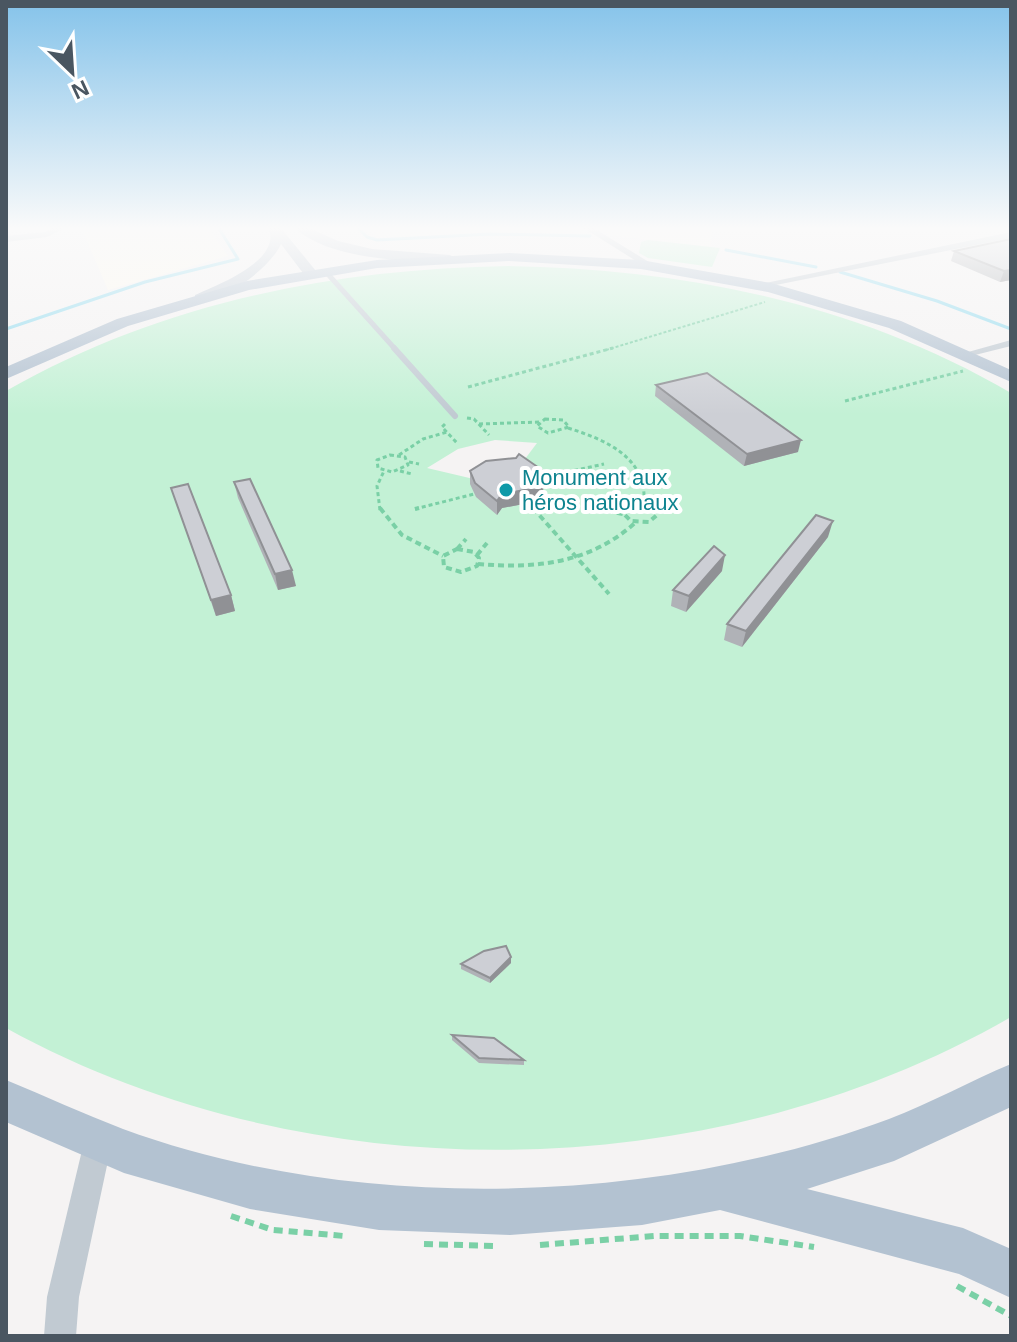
<svg xmlns="http://www.w3.org/2000/svg" width="1017" height="1342" font-family="Arial,sans-serif">
<rect width="100%" height="100%" fill="#f5f3f3"/>
<g fill="#fdf9ef">
<polygon points="81,227 208,227 228,256 108,290"/>
<polygon points="578,227 587,233 378,237 367,228"/>
<polygon points="596,227 713,227 710,247 608,235"/>
</g>
<g fill="#c3f1d5" fill-rule="evenodd">
<polygon points="648,240 720,248 712,267 648,258 639,253 641,242"/>
<path d="M508 266C684 269 857 303 1011 393V1017C712 1189 309 1195 6 1028V391C160 303 332 269 508 266ZM495 440 537 443 516 471 478 480 427 468 458 449Z"/>
</g>
<g fill="none" stroke-linecap="round" stroke-linejoin="round">
<g stroke="#90daee" stroke-width="3">
<polyline points="357,227 367,237 377,240 490,234 590,236"/>
<polyline points="726,250 816,267"/>
<polyline points="840,272 937,301 1011,329"/>
<polyline points="6,329 145,282 238,259 218,227"/>
</g>
<polyline stroke="#7ad0a6" stroke-width="2" stroke-dasharray="3 2" stroke-linecap="butt" points="606,350 765,302"/>
<g stroke="#7ad0a6" stroke-width="3" stroke-dasharray="4 3" stroke-linecap="butt">
<polyline points="468,387 613,348"/>
<polyline points="845,401 963,371"/>
<polyline points="467,418 474,419 489,435"/>
<polygon points="545,419 563,420 569,427 548,433 537,426"/>
<polyline points="445,424 442,427 457,443"/>
<polyline points="479,424 540,422"/>
<path d="M568 428C606 440 647 457 644 503"/>
<polygon points="390,455 405,457 408,465 392,472 378,468 377,460"/>
<polyline points="399,455 423,439 447,432"/>
<polyline points="409,462 419,464"/>
<polyline points="400,471 412,474"/>
<polyline points="540,478 604,464"/>
<polyline points="612,502 625,505"/>
<polyline points="529,504 534,510"/>
<polyline points="415,509 474,494"/>
<polyline points="380,510 377,486 384,471"/>
<polyline points="624,510 630,504 651,505 655,510"/>
</g>
<g stroke="#7ad0a6" stroke-width="4" stroke-dasharray="6 4" stroke-linecap="butt">
<polyline points="380,508 402,535 443,556"/>
<polyline points="533,508 609,594"/>
<polyline points="626,508 622,512 631,521 649,522 658,514 653,508"/>
<polyline points="415,509 419,508"/>
<polyline points="607,511 623,514"/>
<polygon points="457,549 474,552 479,558 477,566 461,572 444,567 443,556"/>
<polyline points="457,549 466,539"/>
<polyline points="477,555 487,543"/>
<path d="M478 564C537 569 591 563 636 522"/>
</g>
<g stroke="#7ad0a6" stroke-width="6" stroke-dasharray="9 6" stroke-linecap="butt">
<polyline points="231,1216 273,1230 344,1236"/>
<polyline points="424,1244 495,1246"/>
<polyline points="540,1245 654,1236 740,1236 814,1247"/>
<polyline points="957,1286 1011,1316"/>
</g>
<polyline stroke="#c1cad2" stroke-width="5" points="326,272 396,350"/>
<polyline stroke="#c1cad2" stroke-width="6" points="394,348 455,416"/>
<g fill="#c1cad2" fill-rule="evenodd">
<polygon points="56,227 67,227 47,237 6,242 6,236 45,232"/>
<polygon points="582,227 592,227 657,267 649,269"/>
<polygon points="1011,232 1011,238 761,288 756,285"/>
<polygon points="1011,340 1011,346 967,357 961,354"/>
<polygon points="98,1128 108,1132 112,1142 79,1297 76,1336 44,1336 47,1297 84,1142 88,1132"/>
</g>
<g fill="#c1cbd6" fill-rule="evenodd">
<path d="M268 227H280L316 271V277H306L281 244C270 268 223 304 195 301V295C217 285 284 260 268 227Z"/>
<path d="M293 227H307L338 241 372 249 450 255 456 259 450 263C401 260 332 261 293 227Z"/>
</g>
<g fill="#b3c2d1" fill-rule="evenodd">
<polygon points="509,253 641,260 771,283 901,321 1011,370 1011,382 889,328 768,292 641,269 509,261 377,268 249,290 128,326 6,379 6,367 117,319 247,281 377,260"/>
<path d="M1011 1064V1107L894 1161 807 1189 963 1228 1011 1249V1298L959 1274 720 1210 642 1225 510 1235 379 1230 250 1209 124 1173 6 1122V1080C45 1096 84 1114 123 1129 357 1215 658 1205 889 1119 931 1103 970 1081 1011 1064Z"/>
</g>
</g>
<g fill="#b0b2b7">
<polygon points="1011,239 1011,280 1000,282 951,261 954,251"/>
<polygon points="656,385 798,452 744,466 655,396"/>
<polygon points="470,471 543,493 534,502 502,508 497,515 476,497 470,484"/>
<polygon points="234,482 296,586 278,590 238,498"/>
<polygon points="171,488 231,595 235,611 216,616"/>
<polygon points="828,537 742,647 724,640 727,624"/>
<polygon points="722,571 686,612 671,606 673,590"/>
<polygon points="511,957 511,963 490,983 461,969 461,964"/>
<polygon points="452,1035 524,1060 524,1065 479,1063 452,1040"/>
</g>
<g fill="#909195">
<polygon points="1011,270 1011,280 1000,282 1004,271"/>
<polygon points="801,440 798,452 744,466 747,454"/>
<polygon points="544,479 543,493 534,502 502,508 497,515 497,501 502,494"/>
<polygon points="833,521 828,537 742,647 746,631"/>
<polygon points="725,555 722,571 686,612 689,596"/>
<polygon points="292,570 296,586 278,590 275,574"/>
<polygon points="231,595 235,611 216,616 211,600"/>
<polygon points="511,957 511,963 490,983 490,978"/>
</g>
<g fill="#cdcfd5" stroke="#909195" stroke-width="2">
<polygon points="1011,239 1011,270 1004,271 954,251"/>
<polygon points="707,373 801,440 747,454 656,385"/>
<polygon points="519,454 542,470 544,479 535,488 502,494 497,501 475,483 470,471 486,461 516,458"/>
<polygon points="250,479 292,570 275,574 234,482"/>
<polygon points="188,484 231,595 211,600 171,488"/>
<polygon points="816,515 833,521 746,631 727,624"/>
<polygon points="714,546 725,555 689,596 673,590"/>
<polygon points="506,946 511,957 490,978 461,964 484,951"/>
<polygon points="452,1035 494,1038 524,1060 479,1058"/>
</g>
<linearGradient id="sky" x2="0" y2="1"><stop stop-color="#85c3ea"/><stop offset="0.55" stop-color="#fafafa"/><stop offset="1" stop-color="#fafafa" stop-opacity="0"/></linearGradient>
<rect width="1017" height="415" fill="url(#sky)"/>
<circle fill="#0f9aa8" stroke="#fff" stroke-width="3" cx="506" cy="490" r="8"/>
<g text-anchor="middle" stroke-width="8" stroke-linejoin="round" paint-order="stroke">
<g font-size="22" fill="#0d838f" stroke="#fff" text-anchor="start">
<text x="522" y="485">Monument aux<tspan x="522" dy="25">héros nationaux</tspan></text>
</g>
</g>
<rect width="1017" height="1342" fill="none" stroke="#4a5661" stroke-width="16"/>
<g transform="translate(72 72) rotate(155)" stroke="#ffffff" stroke-width="6" paint-order="stroke">
<path d="M0-6L14 30L0 20L-14 30Z" fill="#4a5661"/>
<text y="-12" font-size="22" font-weight="bold" text-anchor="middle" fill="#4a5661">N</text>
</g>
</svg>
